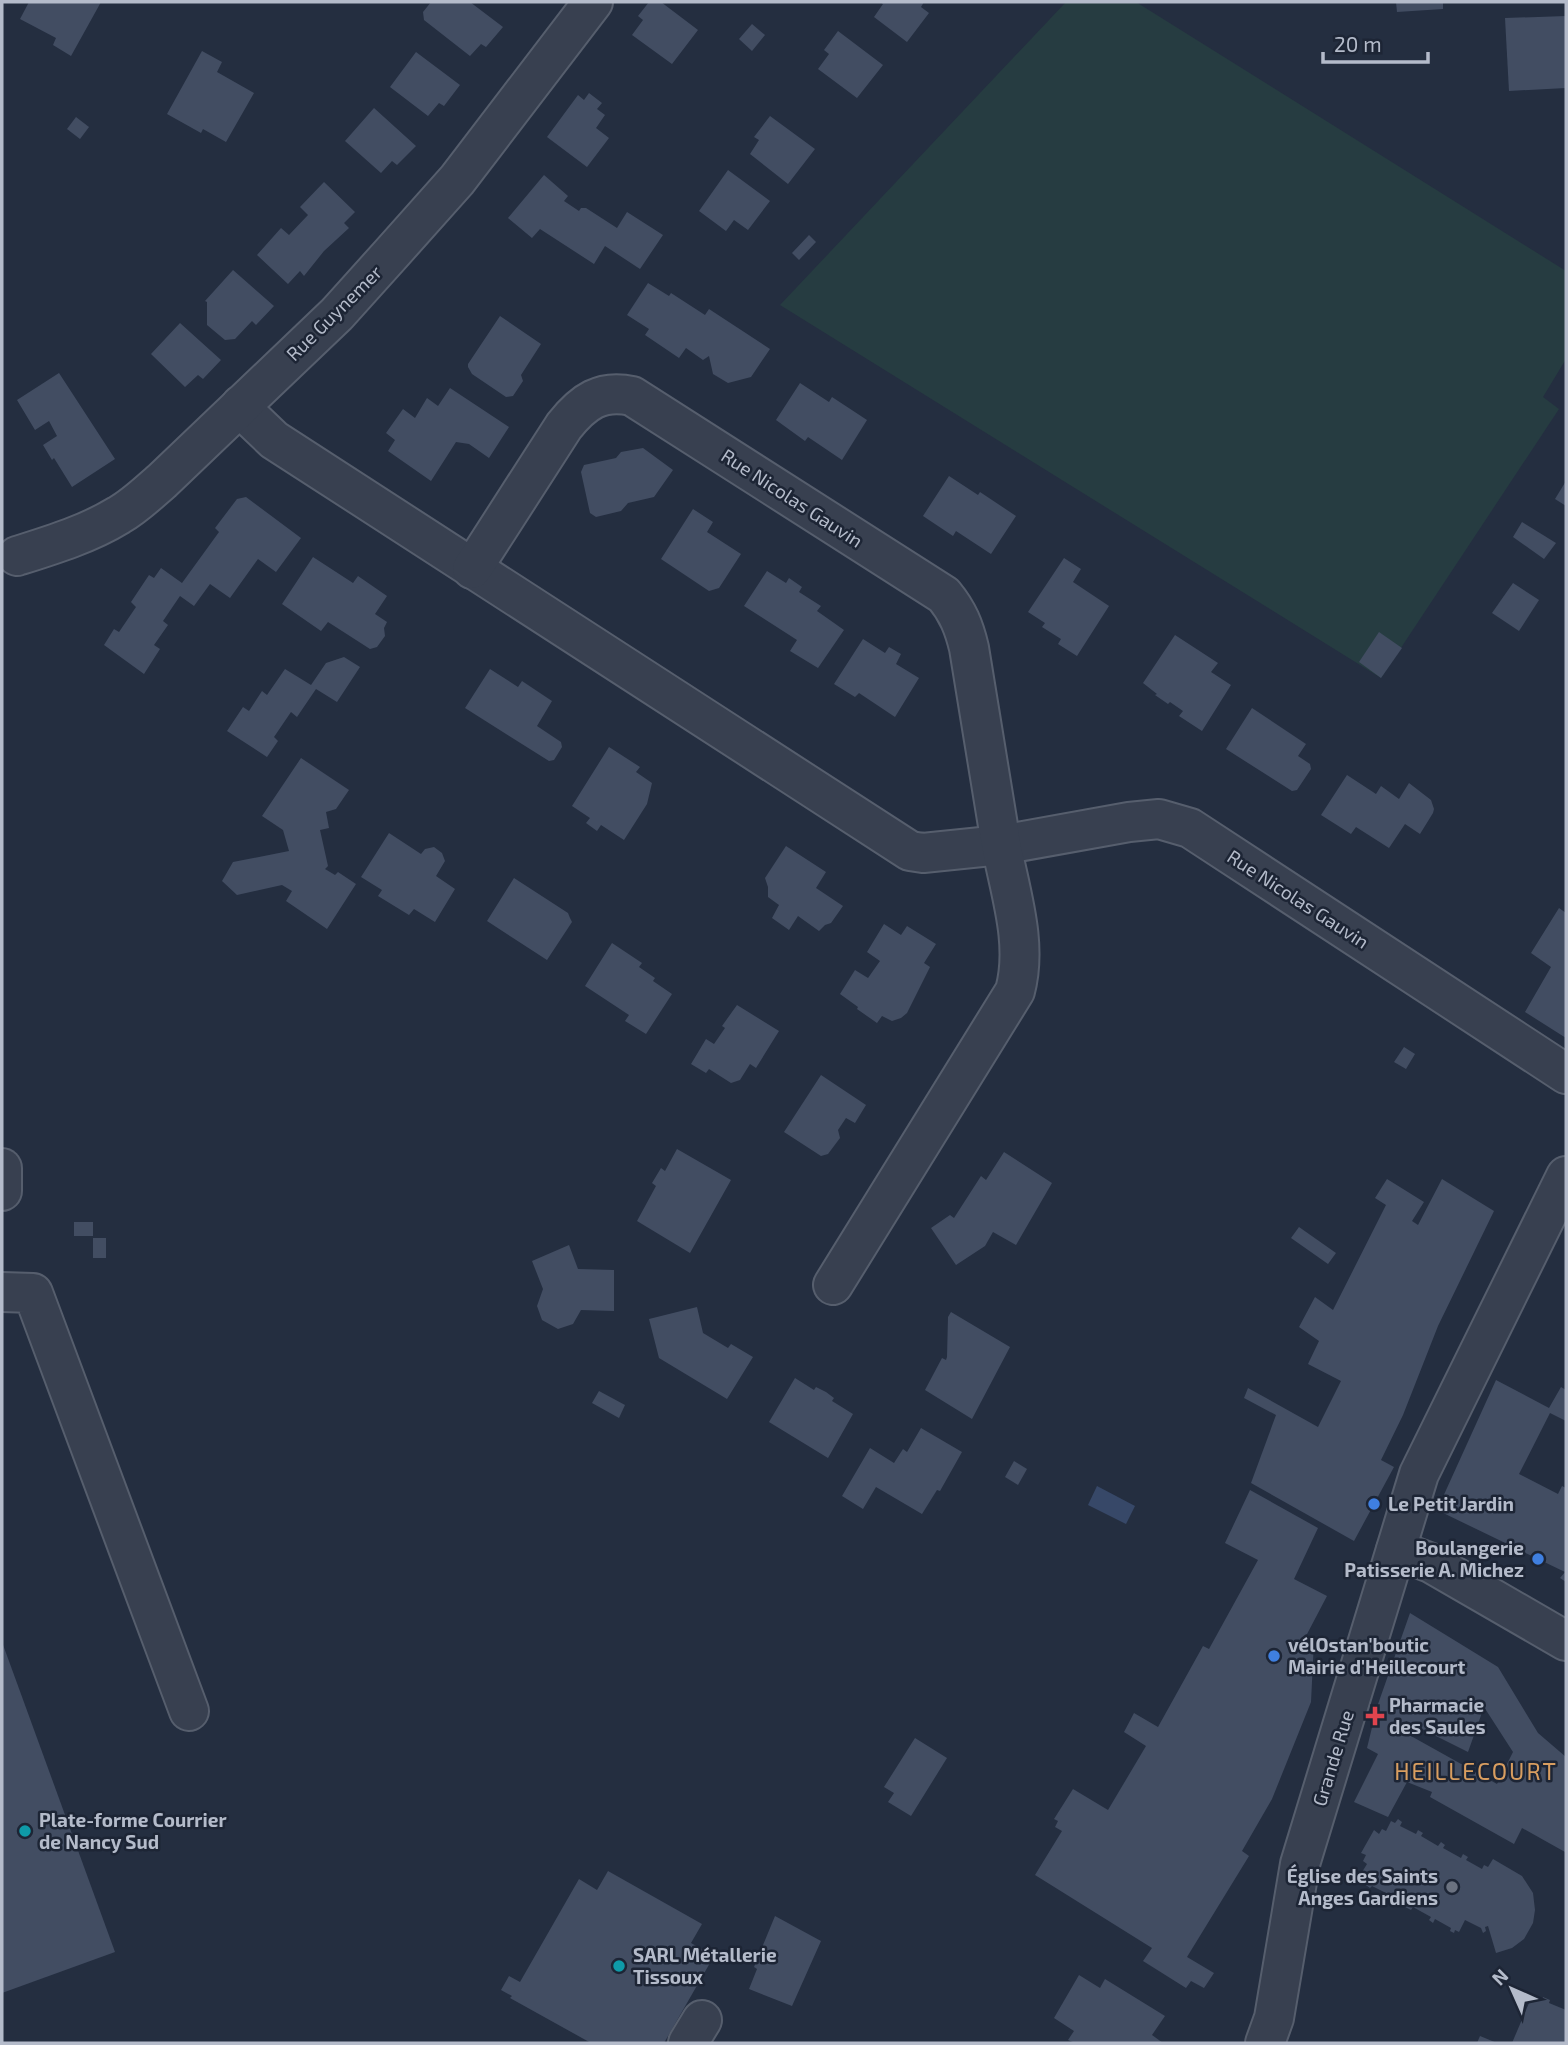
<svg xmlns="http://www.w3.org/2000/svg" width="1568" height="2045" font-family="'Exo 2',sans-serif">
<rect width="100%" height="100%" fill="#242e40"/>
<polygon fill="#263c41" points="1066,2 1136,2 1566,271 1566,359 1543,397 1559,409 1381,678 780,305"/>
<polygon fill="#374868" points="1097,1486 1135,1506 1126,1524 1088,1505"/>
<g fill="#424d62" fill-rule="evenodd">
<polygon points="29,2 101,2 71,56 53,45 56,38 20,19"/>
<polygon points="431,2 470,2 503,27 486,47 481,44 470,56 424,20 423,12"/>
<polygon points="649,2 661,2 698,30 672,64 632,35 643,20 638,16"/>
<polygon points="880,2 924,2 921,7 929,13 907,42 874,17 883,4"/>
<polygon points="1396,2 1443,2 1443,9 1397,12"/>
<polygon points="1566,16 1566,88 1509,91 1505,18"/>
<polygon points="752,24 765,35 752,51 739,39"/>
<polygon points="838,31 883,65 857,98 818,69 829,54 824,50"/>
<polygon points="202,51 222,62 217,72 254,93 226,142 203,129 201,133 167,114"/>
<polygon points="416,52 460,85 444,106 439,103 428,116 390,87"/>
<polygon points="589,93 602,103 597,109 605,115 596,128 609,138 587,167 547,137 578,95 584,100"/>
<polygon points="374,108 416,146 397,165 392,161 381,173 345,141"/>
<polygon points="770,116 815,149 788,184 750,154 759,140 754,137"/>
<polygon points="76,117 89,127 80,139 67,129"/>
<polygon points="728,170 770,201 748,230 734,220 726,231 699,211"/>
<polygon points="544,175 568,196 564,201 579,211 581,208 586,208 617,228 627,212 663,235 640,269 605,246 594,264 540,229 532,238 508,218"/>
<polygon points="324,182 355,212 344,223 349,228 324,251 304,276 300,271 288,284 257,255 281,228 289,235 308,215 300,207"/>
<polygon points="809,235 816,242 799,260 792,253"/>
<polygon points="233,270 274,306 256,325 252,321 235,339 225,340 207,325 207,302 205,301"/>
<polygon points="648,283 669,296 671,293 705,315 709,309 770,349 751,377 728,383 713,374 709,356 703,360 686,348 679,358 645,335 649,329 627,315"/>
<polygon points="500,316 541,344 521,375 523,381 513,396 506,397 472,374 468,367 468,364"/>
<polygon points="180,323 221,360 203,379 198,375 185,387 151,354"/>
<polygon points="59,373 115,459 72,487 54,458 52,460 43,445 57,436 49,421 35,430 17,400"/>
<polygon points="800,383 829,402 832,397 867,420 842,460 808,437 805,441 776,420"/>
<polygon points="450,388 509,427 489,458 469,444 456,442 431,481 388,451 395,440 386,433 403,409 415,418 427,398 438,406"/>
<polygon points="643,448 673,470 654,497 628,503 621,511 596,517 590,513 581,472 584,465 616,458 621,452"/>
<polygon points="949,476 978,495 980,492 1016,516 991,554 956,531 953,536 923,516"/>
<polygon points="1566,481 1566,506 1555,499"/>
<polygon points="246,497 301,538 276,572 258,559 230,598 210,584 194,606 180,596 163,621 168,625 154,645 160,649 144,674 104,645 114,629 119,632 136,607 131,602 149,575 154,578 161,568 182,583 219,532 215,528 237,499"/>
<polygon points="693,509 713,522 707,532 741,554 719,588 709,591 661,559"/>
<polygon points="1522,522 1556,543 1544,559 1513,537"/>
<polygon points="313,557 353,583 358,576 387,596 375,614 387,622 384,628 385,636 377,647 370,649 328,622 321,631 282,604"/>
<polygon points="1064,558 1081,569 1073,582 1109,606 1077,656 1058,644 1061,639 1042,627 1045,623 1028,612"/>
<polygon points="767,571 786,583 789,578 802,587 799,592 821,606 817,611 844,630 818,668 790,651 797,640 744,606"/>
<polygon points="1513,583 1539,600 1519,631 1492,613"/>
<polygon points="1379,632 1402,648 1381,678 1359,662"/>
<polygon points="1175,635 1218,663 1211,672 1231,685 1202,731 1179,716 1183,711 1170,702 1168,704 1155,695 1157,694 1143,683"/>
<polygon points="863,639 885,653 889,647 901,654 896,664 919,678 895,717 859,693 855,697 834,684"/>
<polygon points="344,657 360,667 337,702 316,689 297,717 291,712 274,737 278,741 267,757 227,731 243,707 249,711 262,691 267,695 285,669 311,685 326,663"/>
<polygon points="490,669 518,687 522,681 552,701 537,726 561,742 562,747 554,760 549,761 465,708"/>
<polygon points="1252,708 1306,744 1298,756 1310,764 1311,769 1297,790 1292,791 1226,749"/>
<polygon points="609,747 640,767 636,772 652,783 647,804 624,840 601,825 597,831 586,823 590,818 572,806"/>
<polygon points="301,758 349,790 336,809 326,812 329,828 320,830 328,866 325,869 335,875 338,872 356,884 327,929 286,901 292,891 282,885 237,895 222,881 233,862 289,851 283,830 262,816"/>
<polygon points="1347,775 1376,794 1381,786 1399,799 1409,783 1431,800 1434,809 1433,813 1420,834 1405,824 1389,848 1356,827 1351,834 1321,815"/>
<polygon points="389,833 421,854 425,849 434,847 442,853 445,861 436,876 455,889 435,922 414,909 409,915 378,896 382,890 361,877"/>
<polygon points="786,846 826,872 816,888 843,906 831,923 825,925 819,931 798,916 789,930 772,918 779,905 768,897 768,887 765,878"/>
<polygon points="514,878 568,913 570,918 572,922 547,960 487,921"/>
<polygon points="1559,908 1566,913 1566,1038 1525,1012 1551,967 1531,953"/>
<polygon points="884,924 901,935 907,926 936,944 924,963 930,967 907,1013 901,1018 892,1021 882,1016 877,1023 857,1009 858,1007 840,994 855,970 868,978 880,961 867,952"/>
<polygon points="612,943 642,963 639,967 655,978 653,981 672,994 646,1034 625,1021 629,1015 585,986"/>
<polygon points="737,1005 779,1031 756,1068 750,1064 740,1080 731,1083 709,1069 706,1073 691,1064 706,1039 714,1044 725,1028 722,1026"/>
<polygon points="1404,1047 1415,1054 1406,1069 1394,1062"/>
<polygon points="821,1075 866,1105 855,1123 846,1118 838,1130 840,1138 828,1154 821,1156 784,1132"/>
<polygon points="677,1149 731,1180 690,1253 637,1221 656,1186 652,1183 661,1168 665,1171"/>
<polygon points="1004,1152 1052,1183 1016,1245 993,1232 985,1246 956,1265 931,1228 950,1215 954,1218 981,1176 986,1180"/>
<polygon points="1387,1179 1424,1202 1412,1221 1418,1225 1442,1179 1494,1211 1438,1326 1403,1415 1381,1460 1394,1467 1354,1541 1251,1483 1276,1415 1244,1398 1248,1388 1318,1427 1341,1381 1308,1364 1319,1341 1299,1327 1315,1297 1333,1310 1386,1205 1375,1198"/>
<rect x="74" y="1222" width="19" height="14"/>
<polygon points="1299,1227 1336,1253 1328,1264 1291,1238"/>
<rect x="93" y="1238" width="13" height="20"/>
<polygon points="569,1245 578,1269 614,1270 614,1311 581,1310 573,1324 558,1329 542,1320 537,1306 543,1289 532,1261"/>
<polygon points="697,1307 703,1333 728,1348 731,1344 753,1357 727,1399 659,1358 649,1319"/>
<polygon points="951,1312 1010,1347 972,1419 925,1390 942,1358 946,1360 947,1357 948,1317"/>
<polygon points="795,1378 814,1390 816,1387 826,1392 834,1398 832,1401 853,1414 828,1458 769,1422"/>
<polygon points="1496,1380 1549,1408 1561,1387 1566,1390 1566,1421 1550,1413 1519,1474 1558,1494 1562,1486 1566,1488 1566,1582 1560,1578 1565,1572 1437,1510"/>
<polygon points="599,1391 625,1405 619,1418 592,1403"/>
<polygon points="921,1428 962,1452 940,1491 937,1490 922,1514 876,1487 863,1509 842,1496 870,1448 894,1463 903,1449 907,1452"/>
<polygon points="1014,1461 1027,1469 1018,1485 1005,1477"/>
<polygon points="1250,1490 1318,1528 1294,1579 1327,1596 1306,1636 1314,1641 1311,1702 1272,1799 1242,1851 1249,1856 1187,1957 1214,1973 1204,1988 1191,1981 1186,1988 1143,1961 1152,1948 1035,1875 1062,1831 1055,1827 1058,1821 1054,1819 1073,1789 1108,1810 1146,1746 1124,1732 1134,1713 1158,1727 1203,1646 1209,1649 1258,1560 1225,1543"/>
<path d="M1410 1613 1498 1667 1538 1733 1566 1757 1565 1852 1522 1828 1514 1844 1430 1797 1432 1792 1407 1782 1388 1817 1354 1802 1378 1754 1367 1748 1377 1707ZM1484 1707 1513 1752 1497 1784 1402 1731 1406 1721 1468 1752Z"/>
<polygon points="2,1642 115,1952 2,1993"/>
<polygon points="915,1738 947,1758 911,1816 888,1802 894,1793 884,1787"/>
<polygon points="1398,1819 1402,1822 1400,1826 1416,1834 1418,1830 1423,1833 1421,1836 1438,1846 1441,1842 1445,1845 1443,1848 1461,1858 1463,1854 1468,1857 1466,1860 1482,1869 1484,1865 1488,1867 1493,1859 1522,1876 1533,1893 1535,1910 1533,1923 1524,1939 1512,1948 1496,1953 1488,1926 1485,1927 1486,1931 1483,1933 1481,1928 1465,1920 1459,1932 1455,1930 1454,1933 1450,1931 1451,1928 1435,1919 1433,1923 1429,1920 1431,1917 1413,1907 1411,1910 1405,1907 1407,1904 1390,1896 1389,1899 1384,1896 1386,1893 1372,1886 1370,1888 1363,1883 1365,1880 1359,1877 1367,1864 1363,1861 1366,1855 1361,1853 1374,1830 1379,1834 1382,1829 1386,1831 1391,1821 1395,1823"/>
<polygon points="608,1871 702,1924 691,1943 714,1956 664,2043 591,2043 510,1998 512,1996 501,1990 509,1976 520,1982 579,1879 597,1890"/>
<polygon points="775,1916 821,1941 792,2006 749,1989 757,1969 754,1967"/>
<polygon points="1079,1975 1100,1988 1105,1979 1165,2016 1152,2035 1163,2043 1075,2043 1068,2040 1074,2031 1054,2018"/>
<polygon points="1532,1996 1542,2000 1543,1997 1550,2000 1549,2003 1566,2010 1566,2043 1512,2043"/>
<polygon points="1480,2036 1497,2043 1477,2043"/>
</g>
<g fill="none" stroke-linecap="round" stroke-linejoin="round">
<defs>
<g id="minor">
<polyline points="241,405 251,418 274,440 910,851 923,853 1001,845 1129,822 1159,819 1190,828 1566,1074"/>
<path d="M17 556C52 545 88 534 119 515 135 506 148 493 162 481L337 314 391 254 457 180 593 2"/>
<path d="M472 569 564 426C583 402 601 389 632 396L944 595C958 612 964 627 969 648 980 713 990 779 1001 844 1010 892 1028 943 1015 991L833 1285"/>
<polyline points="2,1168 2,1191"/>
<polyline points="2,1292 33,1293 189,1711"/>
<polyline points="1396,1550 1431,1563 1566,1641"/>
<polyline points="688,2043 702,2020"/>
<polyline points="1265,2043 1274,2018 1300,1864 1419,1474 1566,1176"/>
</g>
</defs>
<use href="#minor" stroke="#565e6d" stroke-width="42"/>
<use href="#minor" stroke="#384050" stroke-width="38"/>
</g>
<g fill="#3f7fe0" stroke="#1d2535" stroke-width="2.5">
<circle cx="1374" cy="1504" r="7"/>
<circle cx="1538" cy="1559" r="7"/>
<circle cx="1274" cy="1656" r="7"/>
</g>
<path fill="#e0444e" stroke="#1d2535" stroke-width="2.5" d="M1371.5 1705.5h7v7h7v7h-7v7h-7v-7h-7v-7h7z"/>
<g fill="#0f9aa8" stroke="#1d2535" stroke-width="2.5">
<circle cx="25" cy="1831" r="7"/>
<circle cx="619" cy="1966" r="7"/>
</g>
<circle fill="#6b7280" stroke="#1d2535" stroke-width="2.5" cx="1452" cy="1887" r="7"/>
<g text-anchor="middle" stroke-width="5" stroke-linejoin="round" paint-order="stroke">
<g font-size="19" fill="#b4bbca" stroke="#1d2535">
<text transform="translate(334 313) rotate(-45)" y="7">Rue Guynemer</text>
<text transform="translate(792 498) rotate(33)" y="7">Rue Nicolas Gauvin</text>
<text transform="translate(1298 899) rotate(33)" y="7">Rue Nicolas Gauvin</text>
<text transform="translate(1333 1758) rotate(-73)" y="7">Grande Rue</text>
</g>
<g font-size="19" font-weight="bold" fill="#b4bbca" stroke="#1d2535" text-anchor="start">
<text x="1388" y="1511">Le Petit Jardin</text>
<text x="1524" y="1555" text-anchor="end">Boulangerie<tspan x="1524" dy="22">Patisserie A. Michez</tspan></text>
<text x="1288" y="1652">vélOstan'boutic<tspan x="1288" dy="22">Mairie d'Heillecourt</tspan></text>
<text x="1389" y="1712">Pharmacie<tspan x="1389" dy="22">des Saules</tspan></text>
<text x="39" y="1827">Plate-forme Courrier<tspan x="39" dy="22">de Nancy Sud</tspan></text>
<text x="1438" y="1883" text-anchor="end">Église des Saints<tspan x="1438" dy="22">Anges Gardiens</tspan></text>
<text x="633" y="1962">SARL Métallerie<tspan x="633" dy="22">Tissoux</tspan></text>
</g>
<g font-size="23" letter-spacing="2" fill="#d99e60" stroke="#1d2535">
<text x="1476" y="1780">HEILLECOURT</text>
</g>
</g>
<rect width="1568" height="2045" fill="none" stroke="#b4bbca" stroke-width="7"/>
<g transform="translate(1512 1989) rotate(315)" stroke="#1d2535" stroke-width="5" paint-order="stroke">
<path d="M0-5L12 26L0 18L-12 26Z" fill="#b4bbca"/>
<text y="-10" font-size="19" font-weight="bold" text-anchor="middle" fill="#b4bbca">N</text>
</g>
<path d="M1323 52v10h105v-10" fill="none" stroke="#b4bbca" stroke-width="3.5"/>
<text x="1334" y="52" font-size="21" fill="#b4bbca" stroke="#1d2535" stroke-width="5" paint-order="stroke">20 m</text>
</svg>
